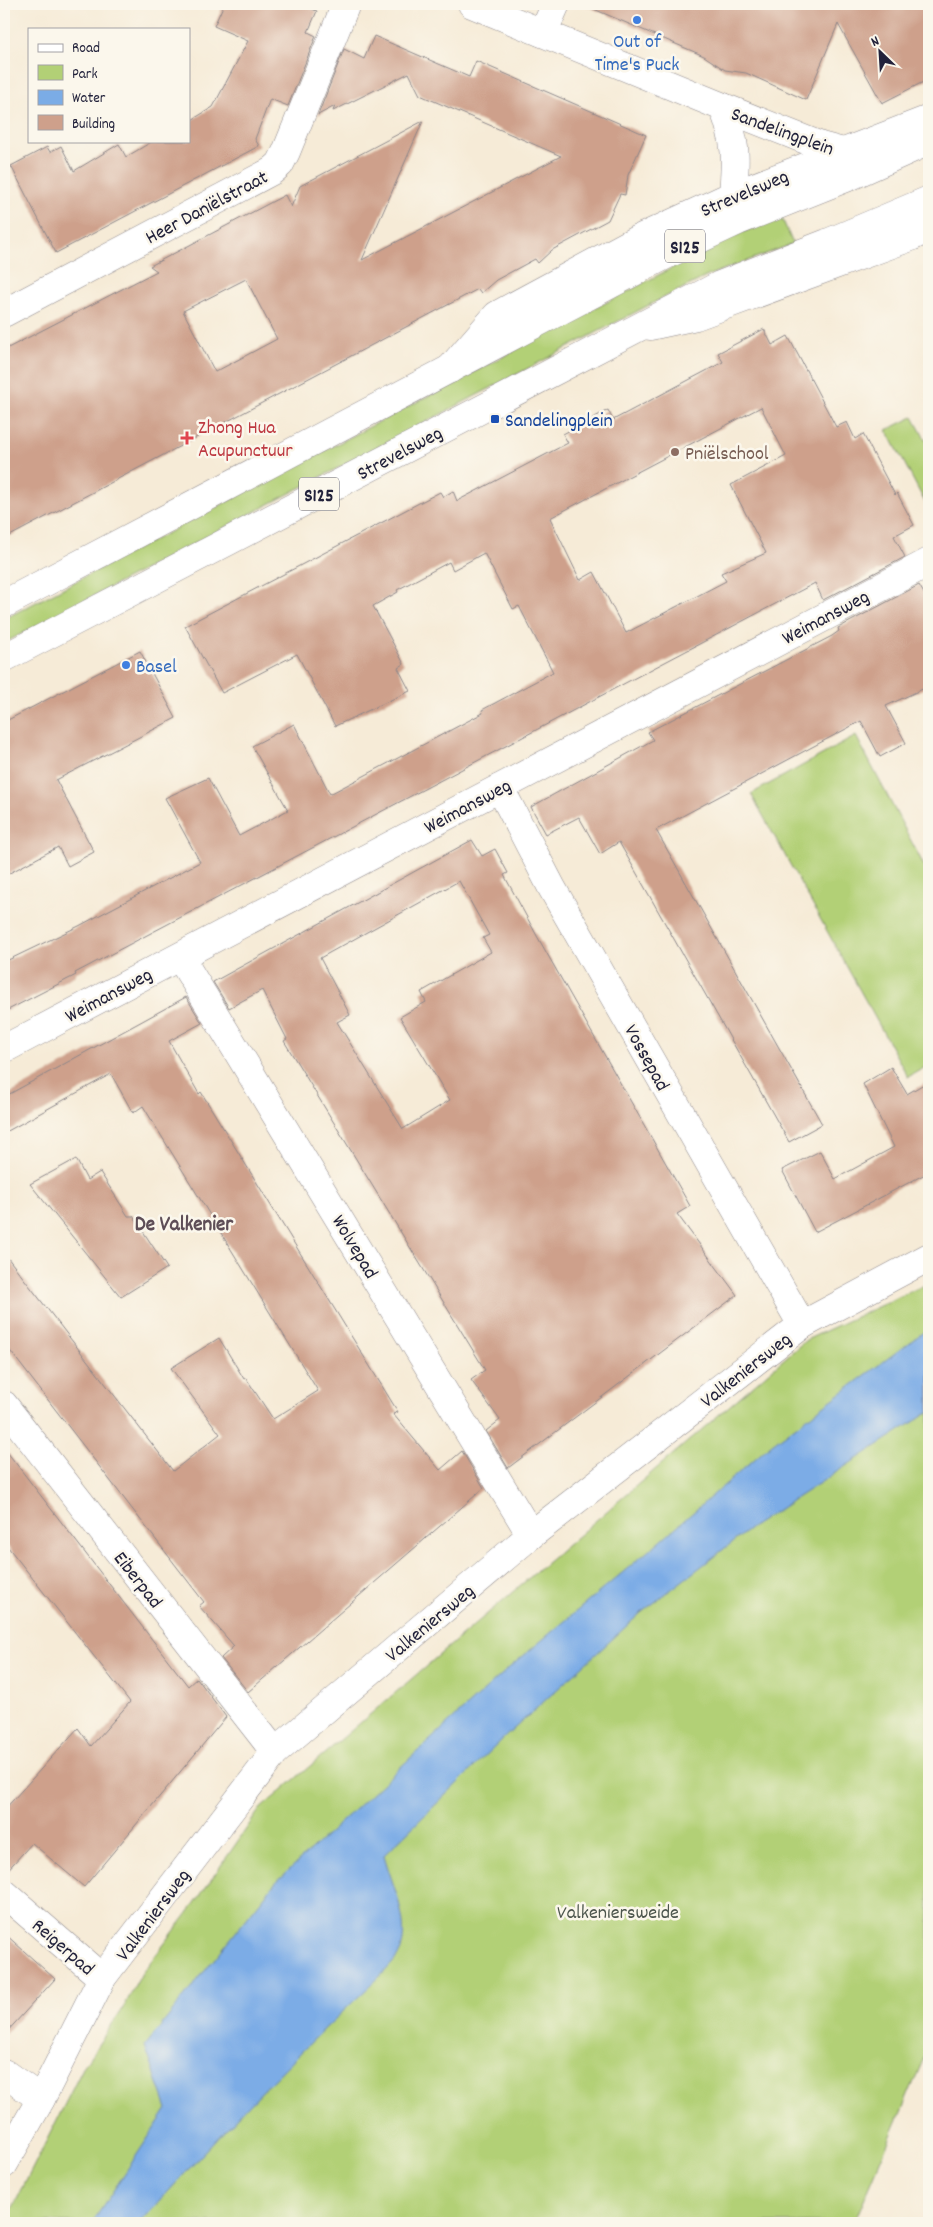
<svg xmlns="http://www.w3.org/2000/svg" width="933" height="2227" font-family="Dekko,sans-serif">
<rect width="100%" height="100%" fill="#fbf7ec"/>
<filter id="ink" filterUnits="userSpaceOnUse"><feTurbulence type="fractalNoise" baseFrequency=".02" numOctaves="2"/><feDisplacementMap in="SourceGraphic" scale="10" xChannelSelector="R" yChannelSelector="G"/><feConvolveMatrix kernelMatrix="1 2 1 2 8 2 1 2 1" color-interpolation-filters="sRGB"/></filter>
<filter id="wash" filterUnits="userSpaceOnUse"><feTurbulence type="fractalNoise" baseFrequency=".0096" numOctaves="4" result="noise"/><feDisplacementMap in="SourceGraphic" scale="20" xChannelSelector="R" yChannelSelector="G"/><feGaussianBlur stdDeviation="1.12" result="paint"/><feColorMatrix in="noise" values="0 0 0 0 0 0 0 0 0 0 0 0 0 0 0 0 0 1.4 0 .05"/><feComposite in="paint" operator="in"/></filter>
<g filter="url(#wash)">
<rect width="100%" height="100%" fill="#f6ebd7"/>
<g fill="#b2d076" stroke="#6a7958">
<polygon points="781,216 793,244 712,274 651,304 4,643 4,619 725,240"/>
<polygon points="913,417 929,446 928,508 887,430"/>
<polygon points="856,736 929,875 929,1065 908,1077 751,794"/>
<polygon points="929,1283 929,2046 854,2223 5,2223 85,2064 125,2005 142,1973 188,1913 260,1809 806,1340"/>
</g>
<path fill="#7bace6" stroke="#4e6790" d="M929 1328V1412L755 1525 642 1612 506 1736 384 1855C392 1885 410 1919 401 1950 397 1963 363 1992 352 2003 277 2073 208 2147 140 2223H92L167 2109 145 2046 275 1883 406 1762 510 1667 653 1547 772 1444Z"/>
<g id="blocks">
<g fill="#cea08b" fill-rule="evenodd">
<polygon points="224,4 300,4 317,11 308,32 316,36 288,106 270,99 255,139 259,146 56,253 11,166 47,147 50,152 61,146 74,171 119,144 126,157 153,141 189,141 189,125 192,124 190,121 213,107 248,41 214,26"/>
<polygon points="582,4 929,4 929,79 882,103 838,24 806,100 746,73 725,70 704,56"/>
<path d="M374 36 469 77 476 61 646 135 628 175 625 195 620 194 608 220 552 250 538 263 535 259 496 280 481 293 478 289 4 539V350L157 271 150 266 285 195 291 207 300 186 423 121 362 260 561 156 420 95 409 73 333 111 335 106 318 115 344 49 364 59ZM246 279 277 339 215 372 183 311Z"/>
<path d="M764 329 772 345 788 336 836 427 847 422 855 439 863 434 895 495 897 493 914 525 894 536 905 557 823 600 815 583 75 973 76 975 4 1012V962L79 926 200 862 165 798 208 778 239 836 288 810 252 746 294 724 330 794 483 713 482 710 553 672 519 606 513 609 484 553 453 570 449 562 397 590 398 592 373 606 404 664 398 668 410 691 335 726 297 654 222 693 185 626 440 492 443 497 453 491 457 501 568 443 563 434 608 410 613 420 723 362 718 353ZM761 407 786 456 731 485 766 553 721 573 726 581 626 633 594 572 580 580 550 518Z"/>
<polygon points="919,585 929,602 929,686 886,706 906,743 880,757 861,721 656,830 822,1124 789,1142 619,842 600,854 579,817 546,834 531,807 653,740 648,732 832,636 839,631 838,628"/>
<polygon points="140,651 176,718 56,780 94,852 68,866 58,847 4,876 4,722"/>
<path d="M472 840 482 856 495 849 508 873 504 875 537 936 690 1206 677 1214 737 1295 508 1468 486 1431 500 1420 471 1380 485 1370 284 1041 287 1039 262 990 229 1008 213 982ZM459 881 489 935 483 938 491 952 421 992 426 1002 400 1017 450 1100 403 1129 337 1022 350 1015 320 958Z"/>
<polygon points="186,997 202,1023 169,1041 199,1094 201,1092 398,1412 393,1414 440,1470 462,1451 484,1488 248,1692 221,1658 234,1646 199,1606 204,1602 4,1343 4,1253 173,1471 220,1434 171,1368 219,1338 244,1379 246,1378 273,1419 318,1391 143,1106 133,1113 111,1074 4,1133 4,1097"/>
<polygon points="891,1067 907,1094 929,1081 929,1172 815,1232 782,1170 820,1151 835,1179 894,1147 863,1084"/>
<polygon points="76,1159 87,1180 100,1172 128,1216 133,1216 167,1268 121,1297 30,1184"/>
<polygon points="4,1448 188,1686 197,1678 226,1717 84,1887 32,1843 4,1874 4,1810 78,1728 91,1746 130,1702 4,1542"/>
<polygon points="4,1933 55,1979 4,2035"/>
</g>
</g>
</g>
<g filter="url(#ink)">
<use href="#blocks" fill-opacity="0" stroke="#8c8689" stroke-width="1"/>
<g fill="none" stroke-linecap="round" stroke-linejoin="round">
<defs>
<g id="minor">
<polyline points="472,4 723,107 821,146 843,152"/>
<polyline points="543,33 556,4"/>
<path d="M723 107C737 144 736 157 733 195"/>
<polyline points="4,313 272,171 280,164 286,152 346,4"/>
<polyline points="650,326 696,316 911,237 929,228"/>
<polyline points="450,369 497,315 636,240 733,195 929,119"/>
<polyline points="500,788 552,888 802,1325"/>
<polyline points="180,957 531,1535"/>
<polyline points="4,1049 929,562"/>
<polyline points="4,1405 275,1752"/>
<polyline points="4,1893 102,1978"/>
<polyline points="4,2073 41,2099"/>
<polyline points="4,2164 41,2099 102,1978 275,1752 531,1535 802,1325 929,1257"/>
</g>
<g id="primary">
<polyline points="4,604 664,256 738,221 851,176 929,141"/>
<polyline points="4,658 720,285 827,243 929,200"/>
</g>
</defs>
<use href="#minor" stroke="#8c8689" stroke-width="29"/>
<use href="#primary" stroke="#8c8689" stroke-width="29"/>
<use href="#minor" stroke="#fff" stroke-width="28"/>
<use href="#primary" stroke="#fff" stroke-width="28"/>
</g>
</g>
<g fill="#3f7fe0" stroke="#fbf7ec" stroke-width="2">
<circle cx="637" cy="20" r="5"/>
<circle cx="126" cy="665" r="5"/>
</g>
<rect fill="#1a4fb4" stroke="#fbf7ec" stroke-width="2" x="490" y="414" width="10" height="10" rx="2.5"/>
<path fill="#e0444e" stroke="#fbf7ec" stroke-width="2" d="M184.5 430.5h5v5h5v5h-5v5h-5v-5h-5v-5h5z"/>
<circle fill="#8d6e63" stroke="#fbf7ec" stroke-width="2" cx="675" cy="452" r="5"/>
<g text-anchor="middle" stroke-width="5" stroke-linejoin="round" paint-order="stroke">
<g fill="#fbf7ec" stroke="#636270" stroke-width="1">
<rect x="665" y="229.5" width="40" height="33" rx="4"/>
<rect x="299" y="477.5" width="40" height="33" rx="4"/>
</g>
<g font-size="19" font-weight="bold" fill="#22223b">
<text x="685" y="253">S125</text>
<text x="319" y="501">S125</text>
</g>
<g font-size="20" fill="#366cbe" stroke="#fbf7ec">
<text x="637" y="47">Out of<tspan x="637" dy="23">Time's Puck</tspan></text>
<text x="136" y="672" text-anchor="start">Basel</text>
</g>
<g font-size="20" fill="#22223b" stroke="#fbf7ec">
<text transform="translate(783 130) rotate(20)" y="7">Sandelingplein</text>
<text transform="translate(744 192) rotate(-23)" y="7">Strevelsweg</text>
<text transform="translate(206 206) rotate(-28)" y="7">Heer Daniëlstraat</text>
<text transform="translate(399 452) rotate(-28)" y="7">Strevelsweg</text>
<text transform="translate(825 616) rotate(-28)" y="7">Weimansweg</text>
<text transform="translate(467 805) rotate(-28)" y="7">Weimansweg</text>
<text transform="translate(108 994) rotate(-28)" y="7">Weimansweg</text>
<text transform="translate(648 1057) rotate(61)" y="7">Vossepad</text>
<text transform="translate(356 1246) rotate(59)" y="7">Wolvepad</text>
<text transform="translate(745 1369) rotate(-38)" y="7">Valkeniersweg</text>
<text transform="translate(139 1579) rotate(52)" y="7">Eiberpad</text>
<text transform="translate(429 1622) rotate(-40)" y="7">Valkeniersweg</text>
<text transform="translate(152 1914) rotate(-53)" y="7">Valkeniersweg</text>
<text transform="translate(64 1946) rotate(41)" y="7">Reigerpad</text>
</g>
<g font-size="20" fill="#164399" stroke="#fbf7ec" text-anchor="start">
<text x="505" y="426">Sandelingplein</text>
</g>
<g font-size="20" fill="#be3a42" stroke="#fbf7ec" text-anchor="start">
<text x="198" y="433">Zhong Hua<tspan x="198" dy="23">Acupunctuur</tspan></text>
</g>
<g font-size="20" fill="#785e54" stroke="#fbf7ec" text-anchor="start">
<text x="685" y="459">Pniëlschool</text>
</g>
<g font-size="20" fill="#4d564d" stroke="#fbf7ec">
<text x="618" y="1918">Valkeniersweide</text>
</g>
<g font-size="21" font-weight="bold" fill="#5e4e57" stroke="#fbf7ec">
<text x="184" y="1230">De Valkenier</text>
</g>
</g>
<rect width="933" height="2227" fill="none" stroke="#fbf7ec" stroke-width="20"/>
<rect x="28" y="28" width="162" height="115" fill="#fbf7ec" stroke="#a4a2a5"/>
<rect x="38" y="44" width="25" height="8" fill="#ffffff" stroke="#a4a2a5"/>
<text x="72" y="52" font-size="15" fill="#22223b">Road</text>
<rect x="38" y="65" width="25" height="15" fill="#b2d076" stroke="#a4a2a5"/>
<text x="72" y="78" font-size="15" fill="#22223b">Park</text>
<rect x="38" y="90" width="25" height="15" fill="#7bace6" stroke="#a4a2a5"/>
<text x="72" y="102" font-size="15" fill="#22223b">Water</text>
<rect x="38" y="115" width="25" height="15" fill="#cea08b" stroke="#a4a2a5"/>
<text x="72" y="128" font-size="15" fill="#22223b">Building</text>
<g transform="translate(880 52) rotate(335)" stroke="#fbf7ec" stroke-width="4" paint-order="stroke">
<path d="M0-4L9 19L0 12L-9 19Z" fill="#22223b"/>
<text y="-8" font-size="14" font-weight="bold" text-anchor="middle" fill="#22223b">N</text>
</g>
</svg>
